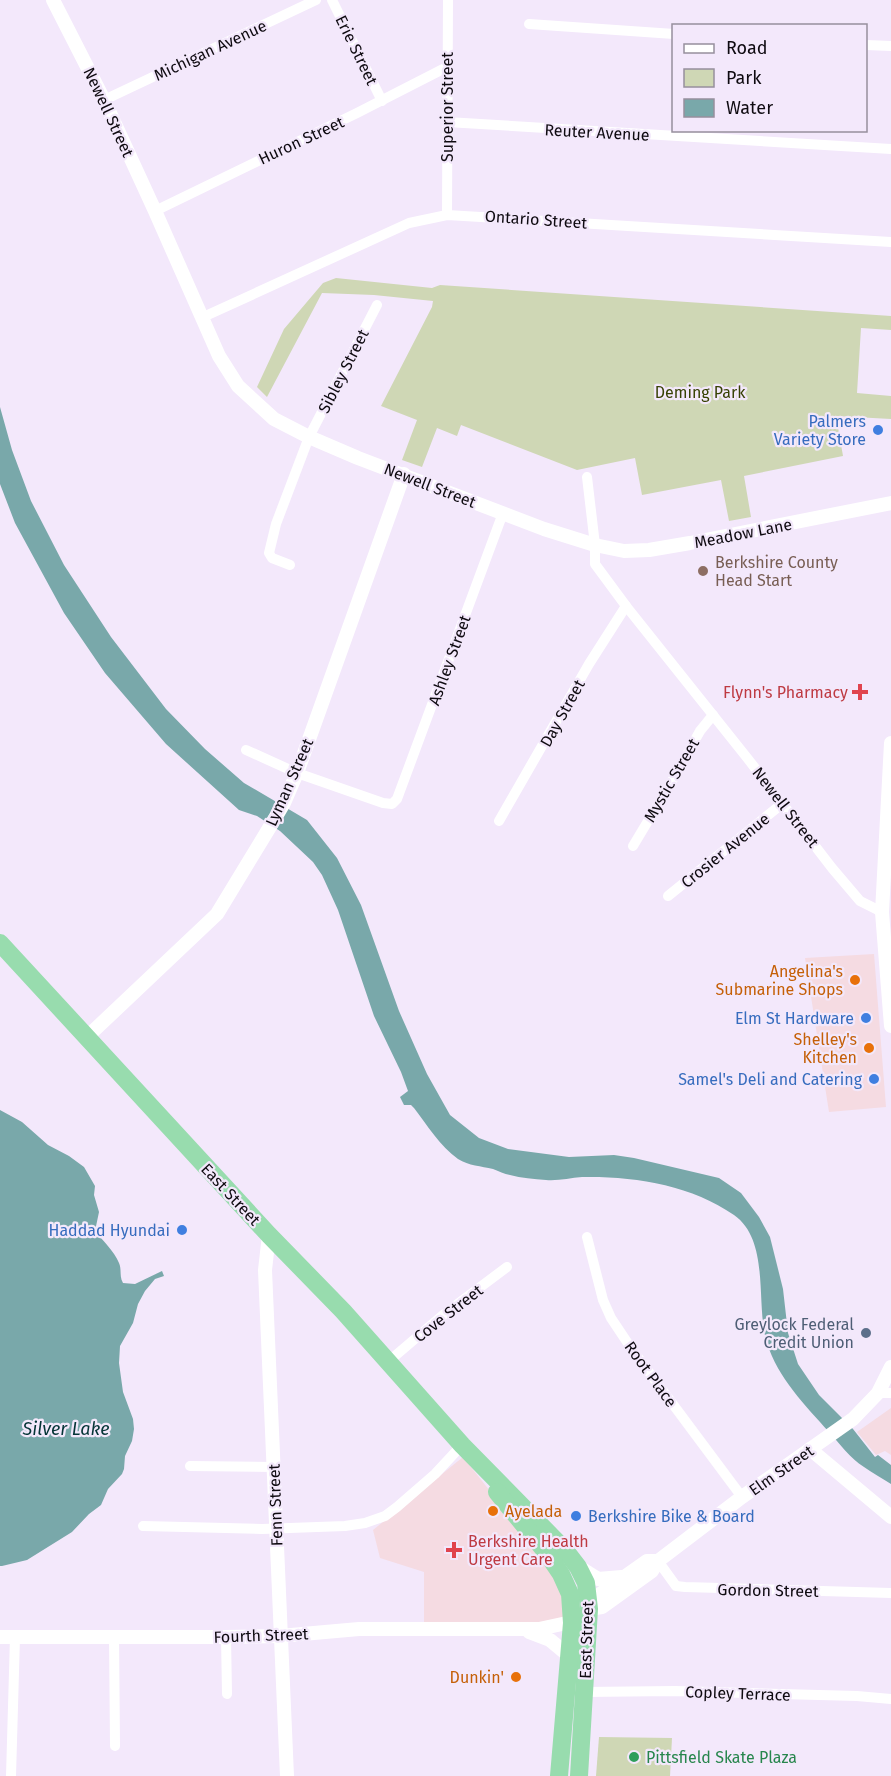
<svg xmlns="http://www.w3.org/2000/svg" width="891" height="1776" font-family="'Fira Sans',sans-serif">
<rect width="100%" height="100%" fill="#f3e8fb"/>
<g fill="#f5dbe2">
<polygon points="874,954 886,1107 829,1112 805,958"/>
<polygon points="891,1408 891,1455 885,1451 876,1455 857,1432"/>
<polygon points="463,1457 555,1573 567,1604 563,1622 424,1626 424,1572 380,1558 373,1530"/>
</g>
<g fill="#cfd7b5">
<polygon points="336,278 432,288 440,285 891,316 891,330 861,328 857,393 891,396 891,419 836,416 843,456 744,476 751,517 729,521 721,480 642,495 635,458 577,470 461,425 457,436 437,428 422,467 402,460 417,420 381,406 432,307 433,301 374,295 322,293 267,397 257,387 284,329 323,283"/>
<polygon points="599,1737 672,1738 670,1776 596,1776"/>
</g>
<g fill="#79a8aa">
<path d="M0 407 12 450 31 501 64 565 111 637 166 709 205 749 244 783 307 820 337 858 361 905 399 1011 427 1074 450 1115 479 1138 508 1149 569 1157 614 1155 634 1158 719 1178 741 1193 759 1217 770 1237 783 1289 788 1333 798 1364 819 1395 853 1429 875 1457 878 1455 891 1465V1484C882 1478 872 1473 864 1467 850 1458 840 1444 829 1432 805 1405 778 1378 767 1343 755 1306 771 1241 734 1215 691 1185 634 1176 582 1177 570 1178 558 1181 546 1180 534 1179 521 1178 510 1175 504 1174 499 1171 493 1169 481 1166 469 1166 458 1159 440 1146 427 1125 414 1108L411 1105H404L400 1097 408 1091 401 1072 374 1016 338 910 322 875 313 862 280 831 257 816 239 810 166 744 105 673 64 613 15 523 0 484Z"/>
<path d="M0 1110 22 1122 48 1145 69 1156 84 1167 95 1186 94 1195 99 1212 95 1231C103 1241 114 1251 119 1263 122 1270 119 1276 123 1283L135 1284 162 1271 164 1276 155 1279 145 1291 138 1304 133 1323 120 1346 119 1363 123 1392 133 1419 134 1429 132 1441 125 1456 124 1469 122 1474 108 1489 101 1505 89 1514 72 1532 27 1560 2 1566H0Z"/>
</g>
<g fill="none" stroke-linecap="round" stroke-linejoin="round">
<g stroke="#fff" stroke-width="10">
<polyline points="332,0 382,101"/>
<polyline points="529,24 674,34"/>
<polyline points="866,45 891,46"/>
<polyline points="104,100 316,0"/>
<polyline points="447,122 891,149"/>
<polyline points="155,211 357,113 447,67"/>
<polyline points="447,215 448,0"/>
<polyline points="201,318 409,223 447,215 891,242"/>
<polyline points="587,477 595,545 595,564 626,606 748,759 832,868 860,901 882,912"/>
<polyline points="290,565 272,558 269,553 276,524 309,437 377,305"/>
<polyline points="246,750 297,773 383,803 392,804 397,799 503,513"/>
<polyline points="499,821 589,664 626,606"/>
<polyline points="633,846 675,776 700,731 713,715"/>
<polyline points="668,896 783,803"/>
<polyline points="587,1237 603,1300 611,1318 631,1348 742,1497"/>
<polyline points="389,1361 443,1315 507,1267"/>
<polyline points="878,1393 891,1393"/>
<polyline points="190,1466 274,1467"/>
<polyline points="143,1526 262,1529 345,1526 365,1523 385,1516 397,1507 435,1474 462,1445"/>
<polyline points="658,1561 676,1586 685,1587 891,1593"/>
<polyline points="114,1637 115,1746"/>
<polyline points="226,1637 227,1694"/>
<polyline points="584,1692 675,1691 857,1696 891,1699"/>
<polyline points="11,1776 15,1637"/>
</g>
<g stroke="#fff" stroke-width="14">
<polyline points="53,0 104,100 155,211 219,356 238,386 274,419 309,437 358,458 544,529 595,545 624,551 649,550 690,543 891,503"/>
<polyline points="891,743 882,912 891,1026"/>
<polyline points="87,1037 217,914 268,830 284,803 297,773 404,474"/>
<polyline points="269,1235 265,1270 287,1776"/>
<polyline points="810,1449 891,1517"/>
<polyline points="579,1567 598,1579 622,1577"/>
<polyline points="589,1609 602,1607 652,1571 658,1561 742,1497 853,1419 878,1393 891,1367"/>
<polyline points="529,1632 550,1640 568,1655"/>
<polyline points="0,1637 226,1637 280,1636 359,1629 539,1629 576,1621 589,1609 596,1597 647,1561 658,1561"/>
</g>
<g stroke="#98dcae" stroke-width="18">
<polyline points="0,943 269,1235 343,1311 462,1445 565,1550 578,1567 586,1583 589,1609 579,1776"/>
<polyline points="497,1492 546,1552 561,1574 570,1594 572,1623 559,1776"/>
</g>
</g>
<g fill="#3f7fe0" stroke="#f3e8fb" stroke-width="2">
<circle cx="878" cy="430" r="6"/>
<circle cx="866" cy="1018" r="6"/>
<circle cx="874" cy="1079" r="6"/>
<circle cx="182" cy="1230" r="6"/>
<circle cx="576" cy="1516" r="6"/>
</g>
<circle fill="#8d6e63" stroke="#f3e8fb" stroke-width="2" cx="703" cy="571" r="6"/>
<g fill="#e0444e" stroke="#f3e8fb" stroke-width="2">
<path d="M857 683h6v6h6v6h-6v6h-6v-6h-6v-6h6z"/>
<path d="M451 1541h6v6h6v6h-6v6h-6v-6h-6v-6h6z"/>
</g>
<g fill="#e8710a" stroke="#f3e8fb" stroke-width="2">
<circle cx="855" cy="980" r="6"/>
<circle cx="869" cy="1048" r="6"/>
<circle cx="493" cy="1511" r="6"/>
<circle cx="516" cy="1677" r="6"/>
</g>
<circle fill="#5c6f8a" stroke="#f3e8fb" stroke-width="2" cx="866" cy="1333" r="6"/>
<circle fill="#2e9e5b" stroke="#f3e8fb" stroke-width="2" cx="634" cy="1757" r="6"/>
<g text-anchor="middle" stroke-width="4.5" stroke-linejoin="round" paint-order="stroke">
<g font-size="16" fill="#0e0a10" stroke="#f3e8fb">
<text transform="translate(210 50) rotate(-25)" y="6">Michigan Avenue</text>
<text transform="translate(357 50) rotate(64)" y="6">Erie Street</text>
<text transform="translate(447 107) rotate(-90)" y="6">Superior Street</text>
<text transform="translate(109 112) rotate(65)" y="6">Newell Street</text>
<text transform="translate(597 132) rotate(3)" y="6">Reuter Avenue</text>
<text transform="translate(301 140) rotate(-25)" y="6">Huron Street</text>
<text transform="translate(536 219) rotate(4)" y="6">Ontario Street</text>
<text transform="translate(343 371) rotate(-63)" y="6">Sibley Street</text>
<text transform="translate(430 485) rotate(21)" y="6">Newell Street</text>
<text transform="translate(743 533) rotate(-11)" y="6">Meadow Lane</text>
<text transform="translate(449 660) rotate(-70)" y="6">Ashley Street</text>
<text transform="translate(562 713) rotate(-61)" y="6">Day Street</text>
<text transform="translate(671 780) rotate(-60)" y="6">Mystic Street</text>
<text transform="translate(289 782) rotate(-66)" y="6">Lyman Street</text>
<text transform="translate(786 807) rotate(52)" y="6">Newell Street</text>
<text transform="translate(725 850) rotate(-39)" y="6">Crosier Avenue</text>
<text transform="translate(231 1194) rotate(47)" y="6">East Street</text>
<text transform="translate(448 1313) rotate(-38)" y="6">Cove Street</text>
<text transform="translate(651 1374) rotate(54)" y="6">Root Place</text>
<text transform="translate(781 1470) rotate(-35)" y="6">Elm Street</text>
<text transform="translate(275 1505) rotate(-92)" y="6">Fenn Street</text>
<text transform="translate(768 1590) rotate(1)" y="6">Gordon Street</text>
<text transform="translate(261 1635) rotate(-2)" y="6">Fourth Street</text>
<text transform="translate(586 1640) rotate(-88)" y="6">East Street</text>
<text transform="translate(738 1693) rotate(2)" y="6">Copley Terrace</text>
</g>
<g font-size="16" fill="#374104" stroke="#f3e8fb">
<text x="700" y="398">Deming Park</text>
</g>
<g font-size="16" fill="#366cbe" stroke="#f3e8fb" text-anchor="end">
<text x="866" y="427">Palmers<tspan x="866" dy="18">Variety Store</tspan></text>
<text x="854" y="1024">Elm St Hardware</text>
<text x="862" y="1085">Samel's Deli and Catering</text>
<text x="170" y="1236">Haddad Hyundai</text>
<text x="588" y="1522" text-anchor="start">Berkshire Bike &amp; Board</text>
</g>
<g font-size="16" fill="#785e54" stroke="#f3e8fb" text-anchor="start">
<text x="715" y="568">Berkshire County<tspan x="715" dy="18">Head Start</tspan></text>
</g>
<g font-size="16" fill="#be3a42" stroke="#f3e8fb" text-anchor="end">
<text x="848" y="698">Flynn's Pharmacy</text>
<text x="468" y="1547" text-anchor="start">Berkshire Health<tspan x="468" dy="18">Urgent Care</tspan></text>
</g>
<g font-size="16" fill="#c56008" stroke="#f3e8fb" text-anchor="end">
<text x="843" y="977">Angelina's<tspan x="843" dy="18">Submarine Shops</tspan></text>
<text x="857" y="1045">Shelley's<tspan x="857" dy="18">Kitchen</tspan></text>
<text x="505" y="1517" text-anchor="start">Ayelada</text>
<text x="504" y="1683">Dunkin'</text>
</g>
<g font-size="16" fill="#4e5e75" stroke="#f3e8fb" text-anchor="end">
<text x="854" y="1330">Greylock Federal<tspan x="854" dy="18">Credit Union</tspan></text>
</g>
<g font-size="16" fill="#27864d" stroke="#f3e8fb" text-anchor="start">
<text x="646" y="1763">Pittsfield Skate Plaza</text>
</g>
<g font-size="18" font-style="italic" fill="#053537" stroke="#f3e8fb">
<text x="66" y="1435">Silver Lake</text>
</g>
</g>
<rect x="672" y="24" width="195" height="108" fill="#f3e8fb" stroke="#978f9d" stroke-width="1.5"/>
<rect x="684" y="44" width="30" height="9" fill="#ffffff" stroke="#978f9d" stroke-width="1.5"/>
<text x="726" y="54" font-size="18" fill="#0e0a10">Road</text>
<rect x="684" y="69" width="30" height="18" fill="#cfd7b5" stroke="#978f9d" stroke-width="1.5"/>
<text x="726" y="84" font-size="18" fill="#0e0a10">Park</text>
<rect x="684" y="99" width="30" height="18" fill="#79a8aa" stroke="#978f9d" stroke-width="1.5"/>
<text x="726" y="114" font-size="18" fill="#0e0a10">Water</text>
</svg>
